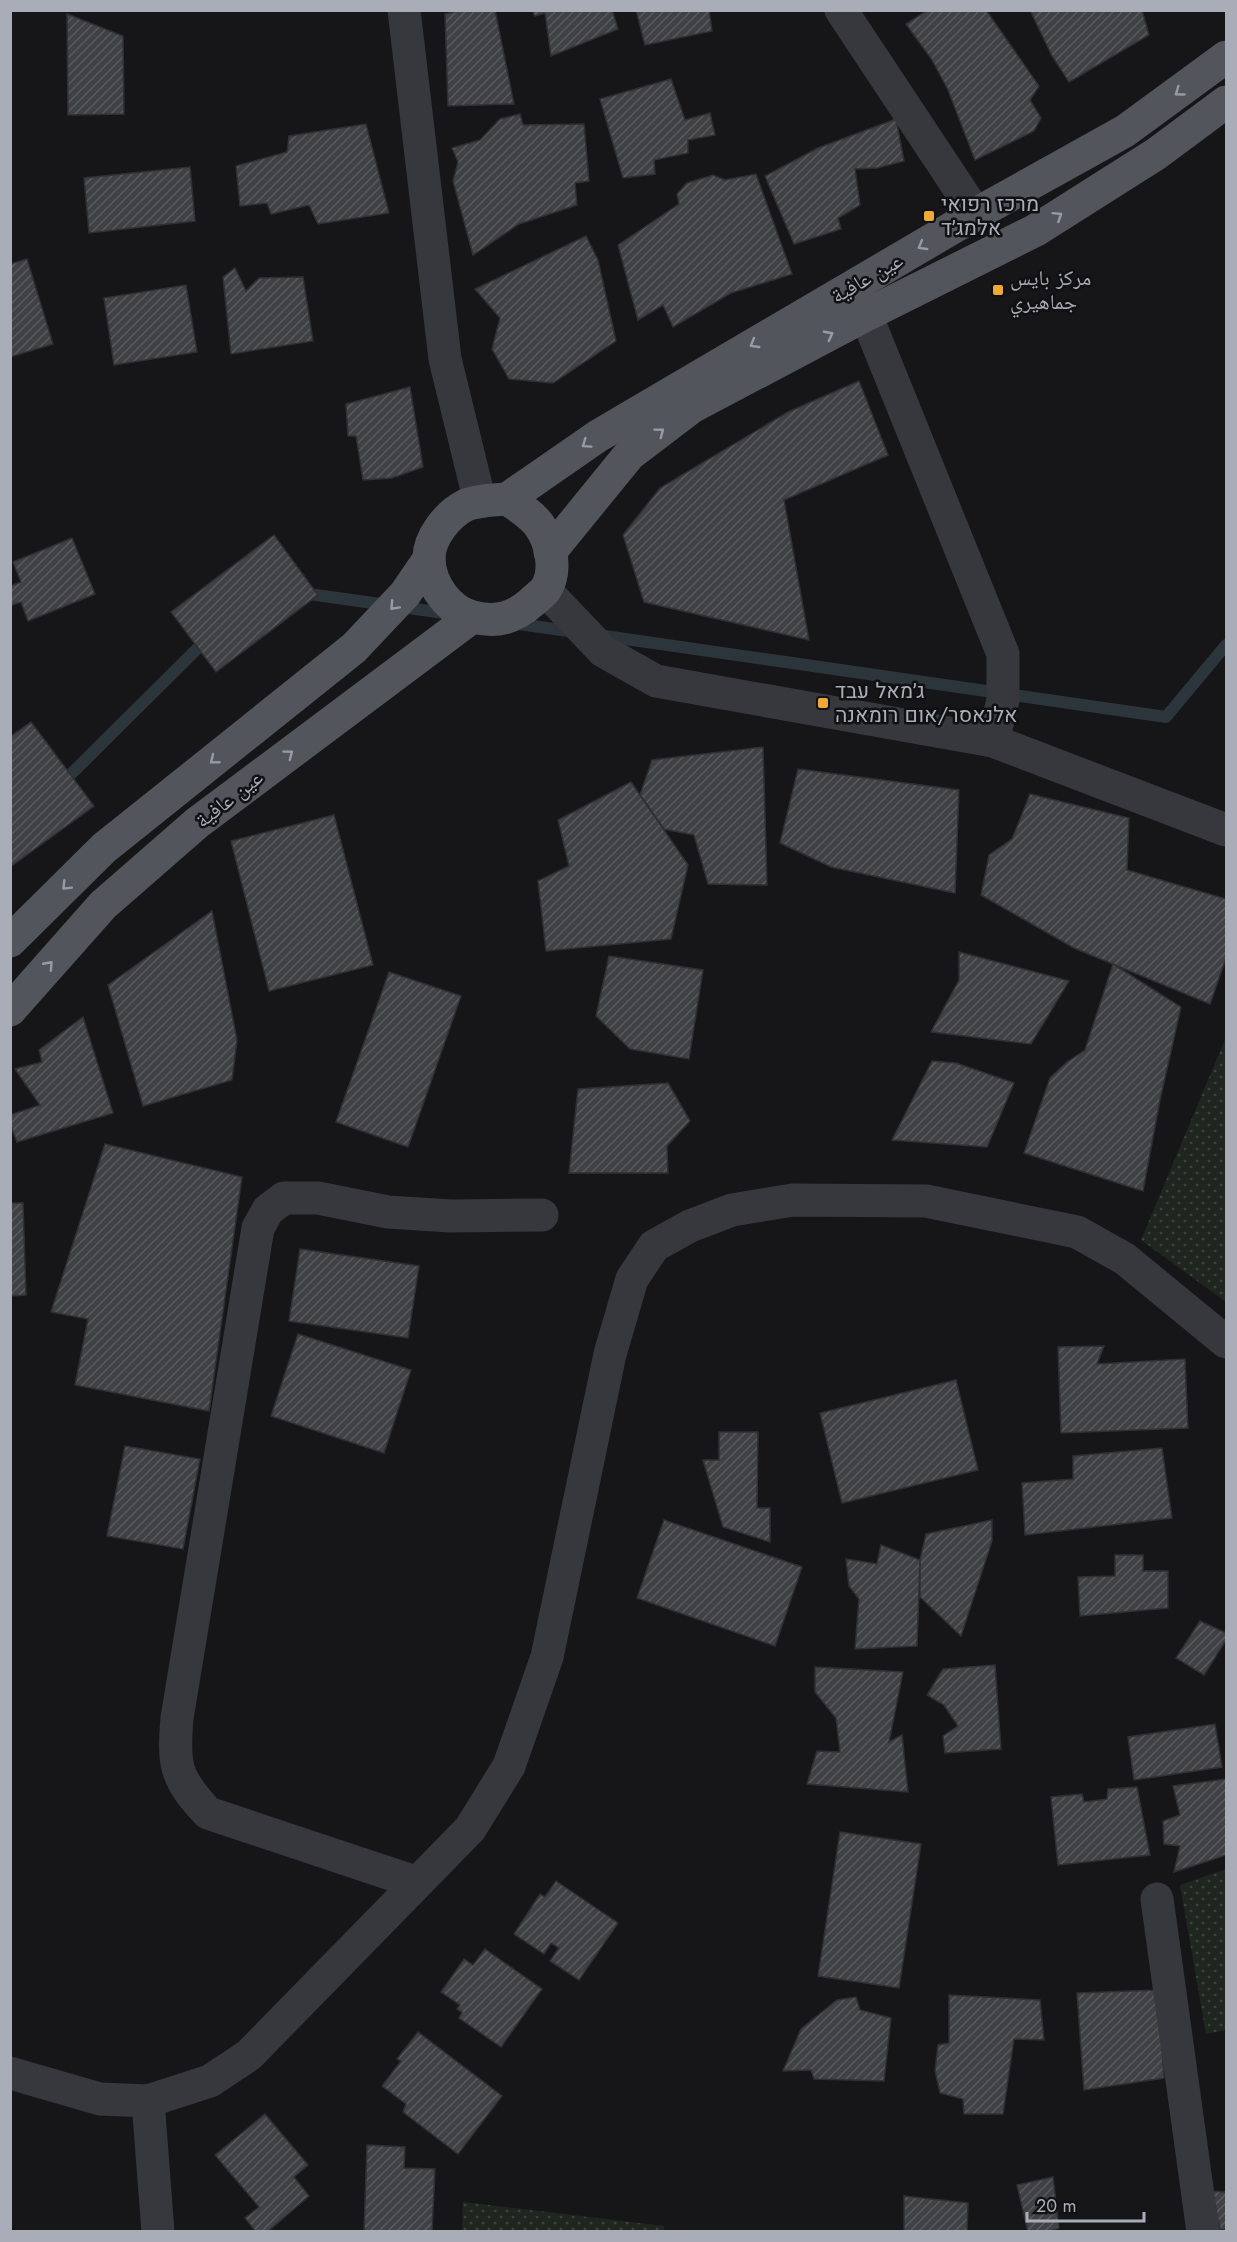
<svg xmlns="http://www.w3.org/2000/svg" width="1237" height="2242" font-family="Jost,'Noto Naskh Arabic',Heebo,sans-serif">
<defs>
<pattern id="grass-dots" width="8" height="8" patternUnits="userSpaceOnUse" patternTransform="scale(1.5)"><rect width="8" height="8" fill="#1e261f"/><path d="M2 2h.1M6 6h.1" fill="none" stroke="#3c433d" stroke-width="1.8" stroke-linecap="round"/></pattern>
<pattern id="building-hatch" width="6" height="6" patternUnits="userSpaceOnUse" patternTransform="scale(1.5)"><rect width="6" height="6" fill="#404145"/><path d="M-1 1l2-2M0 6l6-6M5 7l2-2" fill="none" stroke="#595a5e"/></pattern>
</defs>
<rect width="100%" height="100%" fill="#161618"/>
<g fill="url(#grass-dots)">
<polygon points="1226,1037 1226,1302 1141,1240"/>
<polygon points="1226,1869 1226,2030 1206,2034 1180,1885"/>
<polygon points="463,2202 664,2226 664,2231 462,2231"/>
</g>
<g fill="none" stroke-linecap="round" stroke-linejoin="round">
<g stroke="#2c353b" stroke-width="12">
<polyline points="302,593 451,614"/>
<polyline points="512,623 575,632"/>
<polyline points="598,635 1166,717 1226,645"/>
<polyline points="60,785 209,637"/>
</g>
</g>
<g fill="url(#building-hatch)" stroke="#303034" stroke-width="1.5">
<polygon points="462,10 495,10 514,104 448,106 445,14"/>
<polygon points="532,10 612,10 618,29 551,56 545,13 535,16"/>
<polygon points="636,10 709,10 712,31 645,45"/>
<polygon points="928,10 986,10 1039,86 1030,100 1041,118 1034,131 975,160 948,90 932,60 906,24"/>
<polygon points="1030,10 1142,10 1149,35 1069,82 1052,56"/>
<polygon points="67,14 123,36 124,114 68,115"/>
<polygon points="671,79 685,120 710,113 715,135 688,140 688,153 654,160 655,174 623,178 600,99"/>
<polygon points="520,114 523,125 584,124 589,181 575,183 577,205 519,224 473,255 453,181 458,162 452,148 480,140 500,119"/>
<polygon points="896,119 904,161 877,168 855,169 860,205 838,218 841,229 794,244 765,176 818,148"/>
<polygon points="366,124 389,213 318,224 309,205 271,214 267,203 240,206 236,166 287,152 289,136"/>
<polygon points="190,167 195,221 89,233 84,178"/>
<polygon points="756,174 792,274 731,293 673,327 663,305 638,320 618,245 679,204 677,194 687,183 713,175 725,180"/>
<polygon points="586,236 598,260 616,341 553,383 509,379 492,349 500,318 475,289"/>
<polygon points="27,259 53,344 10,357 10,264"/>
<polygon points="235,268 246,291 259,278 303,277 313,341 231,354 223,277"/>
<polygon points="186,285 197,352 114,365 104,298"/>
<polygon points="859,381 888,455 784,500 809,640 644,602 623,535 660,488 788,412"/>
<polygon points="410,387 423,467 392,478 363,480 356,436 348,436 346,404"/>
<polygon points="274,535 318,595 216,672 171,612"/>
<polygon points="72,538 95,594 28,621 21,602 10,606 10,586 21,582 13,562"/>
<polygon points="31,722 94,806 10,867 10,737"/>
<polygon points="763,747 767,885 708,884 694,835 664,829 640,795 652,760"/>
<polygon points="798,769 959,790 955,893 831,867 780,843"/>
<polygon points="631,782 688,865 671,939 546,951 538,881 569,866 558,820"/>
<polygon points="1030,794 1129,818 1127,870 1226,899 1226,958 1210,1004 1074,948 981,895 989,855 1012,839"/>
<polygon points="334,815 373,965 269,991 231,841"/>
<polygon points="212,911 237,1040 232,1080 143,1106 108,985"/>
<polygon points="959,952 1069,981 1031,1044 931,1032 959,980"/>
<polygon points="609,956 703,970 689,1059 630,1049 596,1016"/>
<polygon points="1113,964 1181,1007 1160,1100 1143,1191 1024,1153 1050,1078 1067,1062 1085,1050"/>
<polygon points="389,972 461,996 408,1147 336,1122"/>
<polygon points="83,1017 113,1113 17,1142 10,1124 10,1115 40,1105 15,1069 42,1062 39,1050"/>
<polygon points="932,1061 956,1063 1014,1083 987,1147 892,1140"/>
<polygon points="668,1083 690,1121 667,1146 668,1173 569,1173 578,1089"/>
<polygon points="105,1144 242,1177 209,1411 75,1385 88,1319 51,1312"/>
<polygon points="10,1203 23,1203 26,1295 10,1296"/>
<polygon points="300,1249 419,1266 408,1338 289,1321"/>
<polygon points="298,1334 411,1370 384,1453 271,1416"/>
<polygon points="1104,1346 1097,1364 1185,1359 1188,1428 1061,1433 1058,1347"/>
<polygon points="956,1380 978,1470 842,1503 820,1413"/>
<polygon points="719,1432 758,1432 757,1508 770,1508 770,1542 723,1527 703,1460 719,1460"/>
<polygon points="125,1446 200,1459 183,1549 107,1536"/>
<polygon points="1162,1448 1172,1518 1025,1535 1022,1483 1073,1479 1073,1456"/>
<polygon points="664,1520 802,1567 775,1646 637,1598"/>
<polygon points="992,1520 992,1541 961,1636 920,1597 920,1560 926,1534"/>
<polygon points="881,1545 920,1560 917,1646 855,1649 859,1599 849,1586 846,1559 877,1564"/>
<polygon points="1115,1555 1143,1555 1143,1571 1168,1571 1168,1608 1080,1616 1078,1577 1115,1576"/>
<polygon points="1200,1621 1226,1633 1226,1640 1204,1675 1176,1658"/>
<polygon points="995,1665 1001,1749 945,1753 943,1736 958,1726 944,1705 927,1695 943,1669"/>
<polygon points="815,1667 903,1672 889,1742 902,1735 908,1792 807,1784 817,1751 840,1752 836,1718 815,1692"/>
<polygon points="1215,1724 1222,1767 1134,1780 1128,1737"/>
<polygon points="1226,1779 1226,1855 1174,1872 1180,1846 1164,1844 1163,1821 1180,1815 1173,1786"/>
<polygon points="1137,1787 1150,1855 1058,1865 1051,1797 1082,1794 1084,1802 1107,1799 1108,1789"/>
<polygon points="840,1832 921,1844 899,1988 818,1976"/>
<polygon points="556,1881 618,1923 579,1980 550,1961 559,1948 551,1943 544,1954 514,1934 540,1894 545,1897"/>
<polygon points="485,1949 542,1989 501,2047 459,2018 462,2012 457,2009 460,2005 441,1992 464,1959 473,1965"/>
<polygon points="1158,1990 1164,2078 1084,2090 1077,1993"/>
<polygon points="949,1995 1040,2000 1044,2040 1014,2039 1003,2114 964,2114 963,2099 940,2093 935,2071 938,2045 949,2043"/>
<polygon points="856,1997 860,2010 891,2018 884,2081 814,2079 811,2070 783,2071 801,2029 837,2000"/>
<polygon points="418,2032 502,2096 458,2154 403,2112 406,2104 382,2086 401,2061 397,2059"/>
<polygon points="265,2114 308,2165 294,2177 309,2196 267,2232 256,2232 245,2218 259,2207 215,2155"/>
<polygon points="367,2145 405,2147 404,2168 435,2169 432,2232 364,2232"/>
<polygon points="1053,2177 1059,2228 1048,2232 1028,2232 1017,2185"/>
<polygon points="1212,2191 1226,2192 1226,2229 1220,2230"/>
<polygon points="904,2196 968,2203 967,2232 904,2232"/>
</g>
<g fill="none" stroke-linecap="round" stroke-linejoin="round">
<g stroke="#37383d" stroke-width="33">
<polyline points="404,10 445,359 480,502"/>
<polyline points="841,10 976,214"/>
<polyline points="866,315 1003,654 1003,700 993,741"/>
<polyline points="545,590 603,651 656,681 993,741 1226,830"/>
<path d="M415 1882 208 1813C175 1778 173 1765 177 1718L258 1228 268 1210 284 1198H318L388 1212 451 1216 542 1215"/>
<polyline points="1157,1899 1203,2232"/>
<polyline points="10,2073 100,2099 148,2101 210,2081 249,2055 470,1829 509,1766 547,1657 610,1354 632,1279 654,1246 690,1226 732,1210 793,1200 926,1201 1077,1232 1125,1259 1226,1342"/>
<polyline points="148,2101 158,2232"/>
</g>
<g stroke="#53555c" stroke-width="33">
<polyline points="507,499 598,436 976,214 1125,131 1226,57"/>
<path d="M507 499C518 506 531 514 539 525 551 541 558 572 545 590 542 594 536 598 532 602 514 618 497 623 473 617 449 611 430 585 429 560 428 538 448 514 466 505 478 500 494 500 507 499Z"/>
<polyline points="550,552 629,455 692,407 866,315 1036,230 1156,154 1226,102"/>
<polyline points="10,941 104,848 354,648 405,594 429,559"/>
<polyline points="10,1010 103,905 197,823 472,617"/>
</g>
</g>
<defs><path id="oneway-chevron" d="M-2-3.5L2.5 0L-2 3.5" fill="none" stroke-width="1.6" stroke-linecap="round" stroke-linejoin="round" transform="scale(1.5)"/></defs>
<g stroke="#979ba6">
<use href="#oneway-chevron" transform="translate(1179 92) rotate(144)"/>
<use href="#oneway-chevron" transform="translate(1058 216) rotate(-32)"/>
<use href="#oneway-chevron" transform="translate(922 246) rotate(150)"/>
<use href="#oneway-chevron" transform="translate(829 335) rotate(-28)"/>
<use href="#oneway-chevron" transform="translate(754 344) rotate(150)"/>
<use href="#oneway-chevron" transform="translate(660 432) rotate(-37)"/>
<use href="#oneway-chevron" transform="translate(586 444) rotate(145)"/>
<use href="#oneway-chevron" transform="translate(394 606) rotate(133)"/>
<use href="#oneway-chevron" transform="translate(289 754) rotate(-37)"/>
<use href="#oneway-chevron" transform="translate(214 760) rotate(141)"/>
<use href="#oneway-chevron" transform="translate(66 886) rotate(135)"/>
<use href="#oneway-chevron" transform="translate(49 965) rotate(-48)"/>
</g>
<g fill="#eea937" stroke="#111113" stroke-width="2">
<rect x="923" y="210" width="12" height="12" rx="3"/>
<rect x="992" y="284" width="12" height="12" rx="3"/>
<rect x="817" y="697" width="12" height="12" rx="3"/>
</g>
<g text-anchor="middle" stroke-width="5" stroke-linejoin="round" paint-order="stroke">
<g font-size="21" fill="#a8adb8" stroke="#111113" text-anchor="start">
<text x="941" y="211">מרכז רפואי<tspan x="941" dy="24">אלמג׳ד</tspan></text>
<text x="1010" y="285">مركز بايس<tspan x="1010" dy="24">جماهيري</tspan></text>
<text x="835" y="698">ג׳מאל עבד<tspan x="835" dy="24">אלנאסר/אום רומאנה</tspan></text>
</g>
<g font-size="21" fill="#a8adb8" stroke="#111113">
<text transform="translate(867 278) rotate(-30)" y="7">عين عافية</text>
<text transform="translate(229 799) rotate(-38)" y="7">عين عافية</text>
</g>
</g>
<rect width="1237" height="2242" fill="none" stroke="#a8adb8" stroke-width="24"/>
<path d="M1027 2212v9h117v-9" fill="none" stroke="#a8adb8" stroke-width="3"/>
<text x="1036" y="2212" font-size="18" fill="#a8adb8" stroke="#111113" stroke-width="4.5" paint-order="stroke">20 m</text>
</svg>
